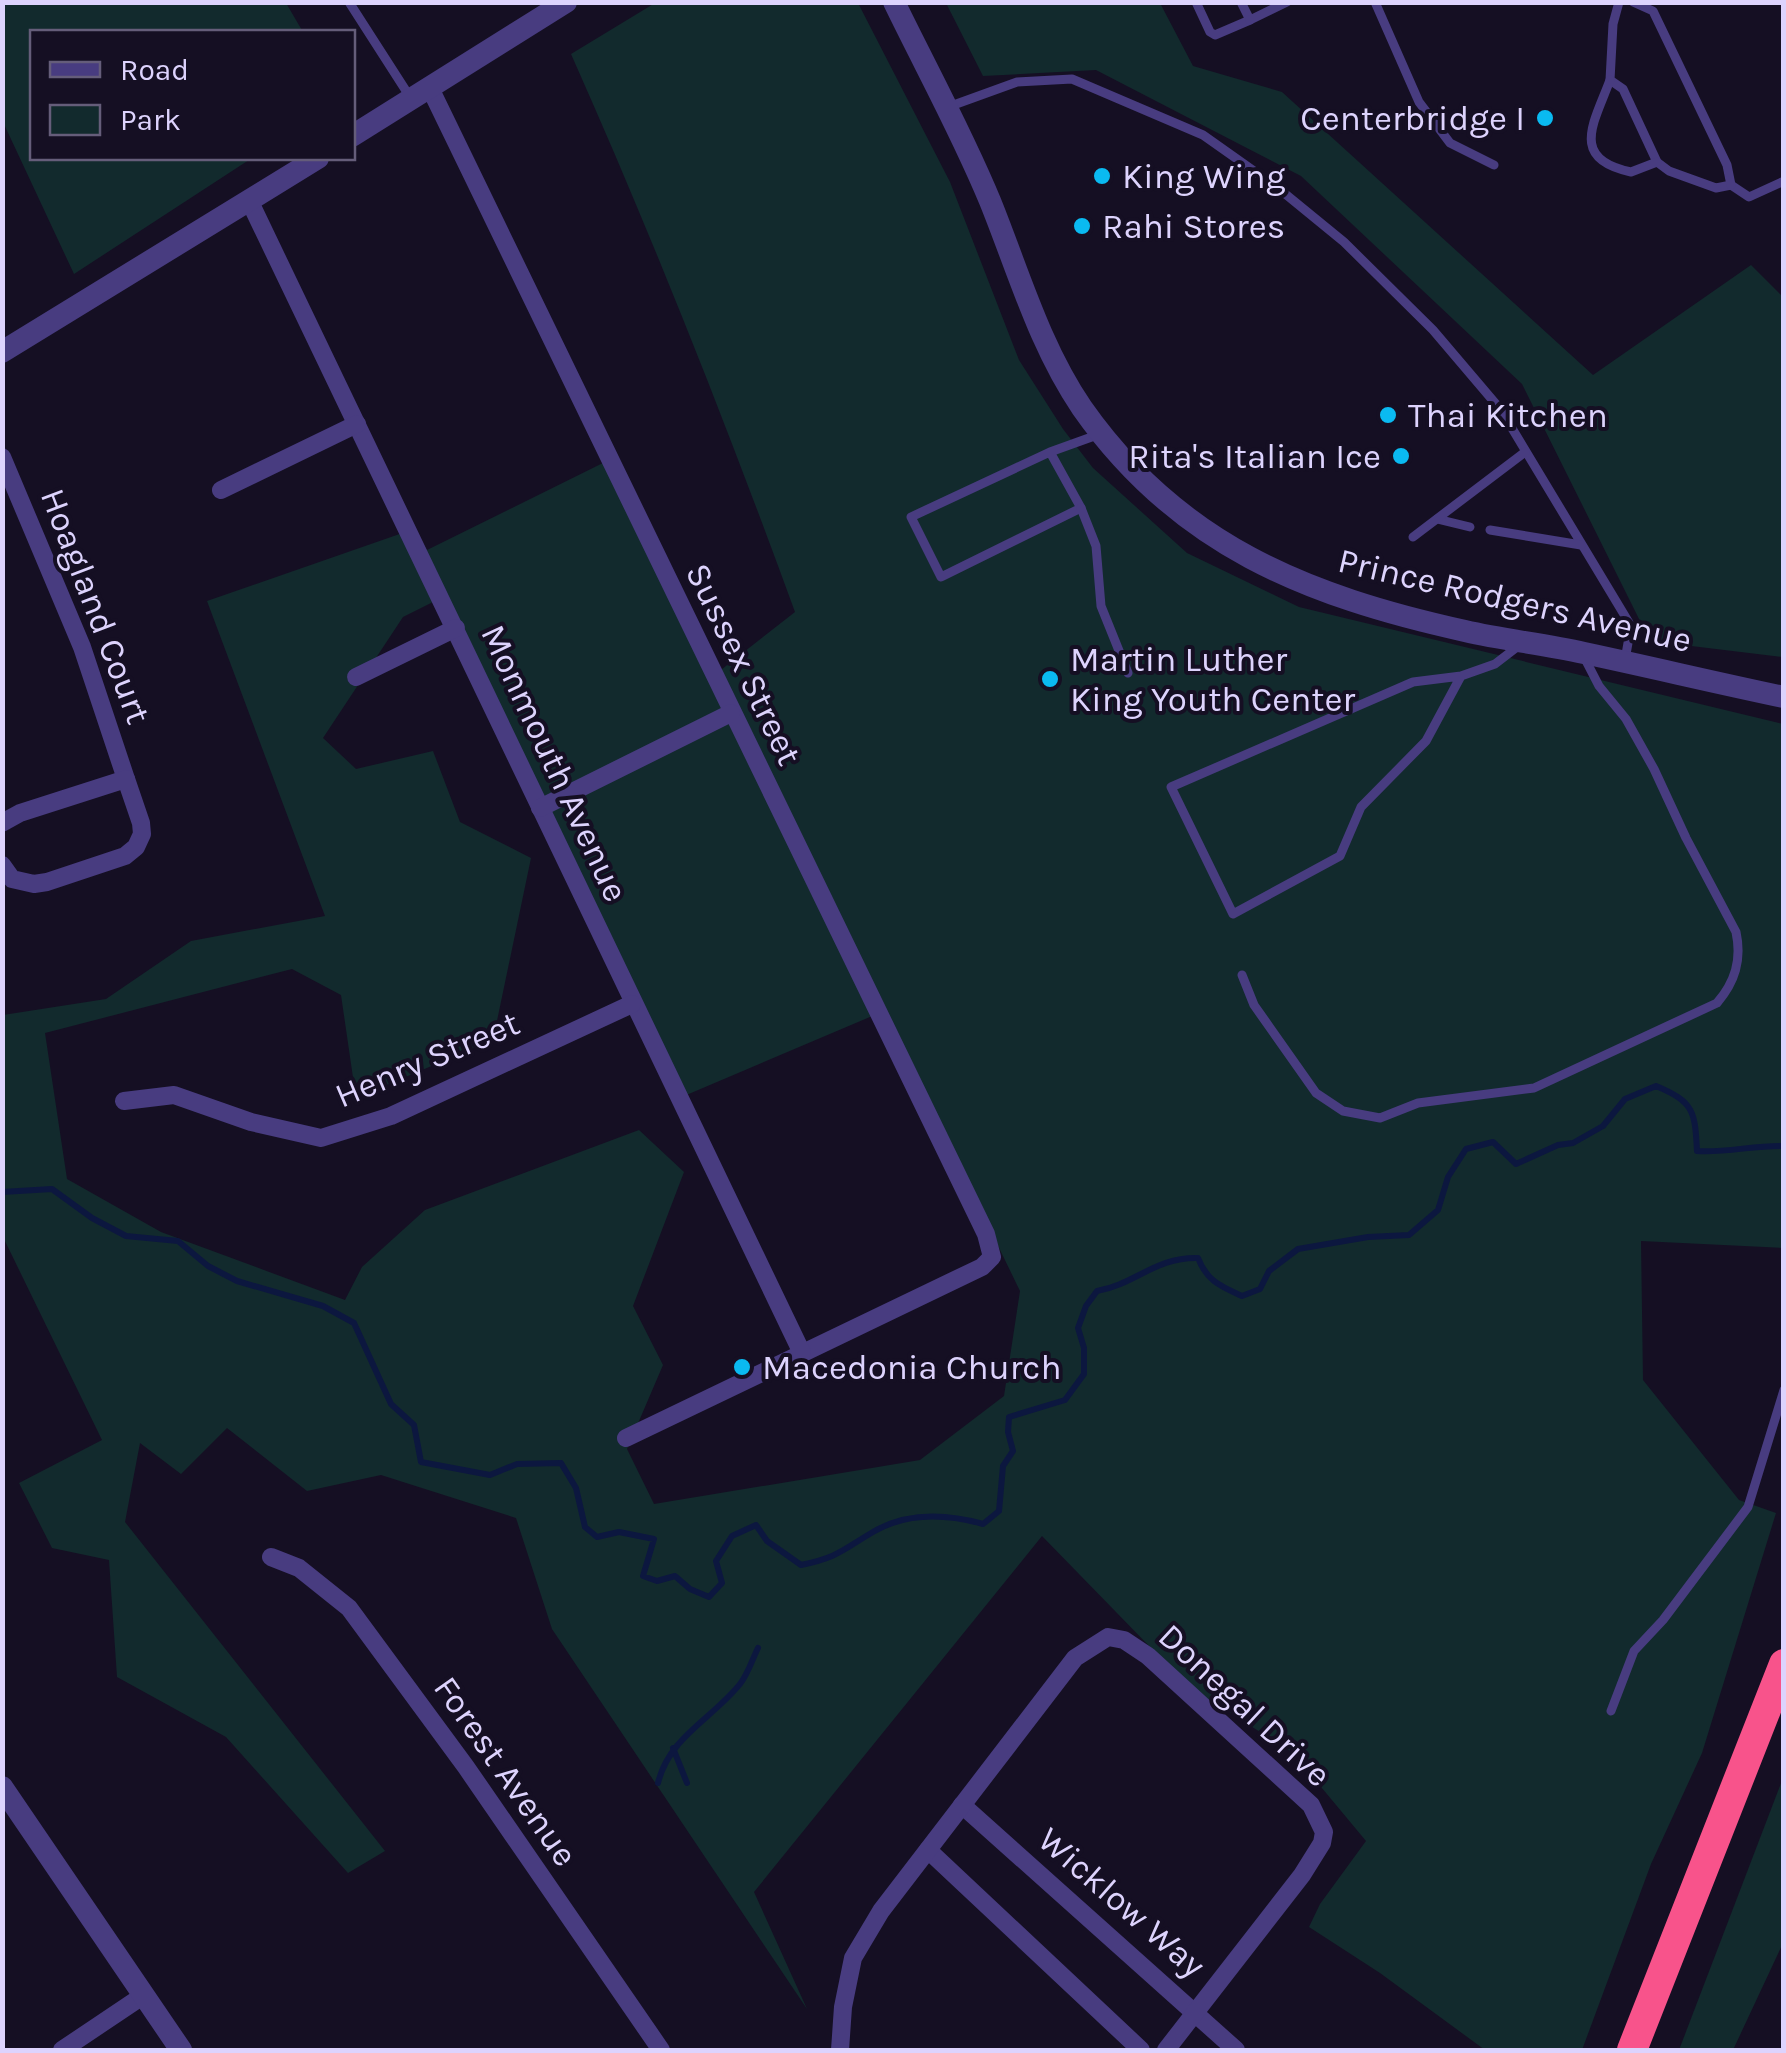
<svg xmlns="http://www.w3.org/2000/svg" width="1786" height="2053" font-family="Karla,sans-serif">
<rect width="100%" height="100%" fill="#150f23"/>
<g fill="#122a2d" fill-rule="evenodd">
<polygon points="2,3 286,3 303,32 32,32 32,158 252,158 74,274 3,122"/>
<path d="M655 3H858L950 182 1019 360 1063 429 1093 468 1187 553 1299 607 1783 724V1248L1641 1241 1643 1380 1739 1500 1776 1513 1702 1753 1651 1864 1582 2050H1485L1380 1973 1309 1927 1320 1904 1366 1841 1292 1752 1189 1687 1042 1536 754 1892 807 2009 552 1629 516 1518 381 1475 307 1491 227 1428 181 1474 140 1443 125 1522 385 1851 348 1873 226 1737 117 1677 109 1560 52 1548 19 1483 102 1440 3 1237V1015L106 999 191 941 325 916 207 601 414 529 427 550 613 458 717 673 795 612C726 423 653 238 571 54ZM447 595 684 1096 884 1011 1020 1291 1004 1396 920 1460 654 1504 627 1449 663 1365 633 1306 684 1172 639 1130 425 1210 362 1267 345 1300 161 1232 67 1179 45 1033 292 969 341 995 356 1098 493 1040 531 858 460 822 433 751 356 769 323 738 403 617Z"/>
<polygon points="946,3 1160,3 1193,66 1282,92 1593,375 1751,265 1783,297 1783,657 1650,641 1522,384 1301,176 1096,70 983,76"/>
<polygon points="1783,1778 1783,1943 1733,2050 1679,2050"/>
</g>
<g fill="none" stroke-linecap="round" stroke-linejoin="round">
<g stroke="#0c173f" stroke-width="6">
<path d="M2 1192 52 1189 92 1218 126 1236 178 1241 208 1266 237 1281 323 1306 354 1323 391 1404 414 1425 421 1462 490 1475 517 1464 561 1463 576 1488 585 1527 597 1537 619 1532 654 1539 643 1576 657 1581 675 1576 690 1589 709 1597 722 1583 716 1561 732 1536 756 1525 767 1541 801 1565C839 1557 842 1550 873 1532 907 1512 947 1514 983 1524L999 1511 1003 1466 1013 1451 1008 1432 1009 1417 1065 1400 1084 1374V1348L1078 1328 1086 1306 1097 1291C1136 1284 1155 1257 1198 1258 1207 1281 1220 1286 1242 1296L1260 1289 1269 1271 1298 1249 1368 1237 1409 1235 1438 1210 1448 1177 1466 1149 1493 1142 1516 1164 1558 1145 1573 1143 1603 1126 1625 1099 1656 1086C1694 1102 1695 1111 1697 1151 1727 1153 1754 1145 1784 1146"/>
<polyline points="673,1748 687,1783"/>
<path d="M658 1783C669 1737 712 1719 740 1684 748 1674 752 1660 758 1648"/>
</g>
<g stroke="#483c80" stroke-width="9">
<polyline points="349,2 410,97"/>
<polyline points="1196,2 1210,32 1215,35 1250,20 1241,2"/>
<polyline points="1375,2 1419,102 1450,143 1494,165"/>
<polyline points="1619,2 1613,24 1610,80 1623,89 1657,162 1669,171 1716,188 1731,185 1749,197 1784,181"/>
<polyline points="1633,2 1653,11 1727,165 1731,185"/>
<polyline points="1250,20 1287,2"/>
<path d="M1610 80C1594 123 1569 159 1631 172L1657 162"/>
<polyline points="948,107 1017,82 1072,79 1203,135 1278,188 1344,242 1433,330 1501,410 1631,626 1625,660"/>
<polyline points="1050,452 1081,508 941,577 911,517 1050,452 1100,434"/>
<polyline points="1081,508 1096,546 1101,606 1128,673"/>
<polyline points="1437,519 1470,527"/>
<polyline points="1490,530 1581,545"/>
<polyline points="1413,537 1525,452"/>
<polyline points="1461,676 1426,741 1361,807 1340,856 1233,914 1171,787 1413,682 1461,676 1495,664 1521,644"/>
<path d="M1242 975 1254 1005 1316 1093 1343 1111 1380 1118 1418 1103 1534 1088 1717 1003C1735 982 1742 960 1736 932L1686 838 1654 769 1626 719 1599 686 1583 655"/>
<polyline points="1611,1711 1634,1651 1663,1620 1748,1507 1784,1390"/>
</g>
<g stroke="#483c80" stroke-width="18">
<polyline points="430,88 986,1234 992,1257 982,1267 626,1438"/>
<polyline points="249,200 802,1353"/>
<polyline points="2,457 82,647 126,779"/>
<polyline points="221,490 357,424"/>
<polyline points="356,677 456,628"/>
<polyline points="540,808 731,713"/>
<polyline points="2,823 20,813 126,779 141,823 142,834 136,847 125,856 47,882 34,884 12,879 2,865"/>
<polyline points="124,1101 174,1095 251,1122 321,1138 391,1116 632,1004"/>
<polyline points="271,1557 299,1568 349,1608 466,1767 661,2050"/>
<polyline points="962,1805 1236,2050"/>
<polyline points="928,1850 1141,2050"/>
<polyline points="62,2050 144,1995"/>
<polyline points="840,2050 843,2007 853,1958 881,1911 1075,1658 1108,1637 1124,1640 1148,1656 1311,1805 1324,1832 1322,1843 1302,1875 1166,2050"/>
</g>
<g stroke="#483c80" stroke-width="22">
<path d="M894 2C926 68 962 133 990 201 1018 270 1039 345 1082 408 1178 545 1307 596 1465 631 1504 640 1544 644 1584 653 1650 667 1717 683 1784 697"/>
<polyline points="352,136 566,2"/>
<polyline points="2,352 318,158"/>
<polyline points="2,1787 181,2050"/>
</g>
<polyline stroke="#f8538b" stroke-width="30" points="1632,2050 1784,1664"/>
</g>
<g fill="#0abaf1" stroke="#150f23" stroke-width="4">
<circle cx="1545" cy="118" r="10"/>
<circle cx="1102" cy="176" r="10"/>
<circle cx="1082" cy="226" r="10"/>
<circle cx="1388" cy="415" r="10"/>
<circle cx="1401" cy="456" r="10"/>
<circle cx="1050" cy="679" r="10"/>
<circle cx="742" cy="1367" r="10"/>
</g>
<g text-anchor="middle" stroke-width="8" stroke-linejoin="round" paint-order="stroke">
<g font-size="35" fill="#ddd3fd" stroke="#150f23" text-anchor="start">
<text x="1525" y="130" text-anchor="end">Centerbridge I</text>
<text x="1122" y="188">King Wing</text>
<text x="1102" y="238">Rahi Stores</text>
<text x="1408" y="427">Thai Kitchen</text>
<text x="1381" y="468" text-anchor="end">Rita's Italian Ice</text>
<text x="1070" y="671">Martin Luther<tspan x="1070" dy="40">King Youth Center</tspan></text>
<text x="762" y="1379">Macedonia Church</text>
</g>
<g font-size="35" fill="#ddd3fd" stroke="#150f23">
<text transform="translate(1515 600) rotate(13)" y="12">Prince Rodgers Avenue</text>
<text transform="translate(96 606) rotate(69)" y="12">Hoagland Court</text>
<text transform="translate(744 664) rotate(64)" y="12">Sussex Street</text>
<text transform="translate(555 763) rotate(65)" y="12">Monmouth Avenue</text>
<text transform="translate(427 1059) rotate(-23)" y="12">Henry Street</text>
<text transform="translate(1245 1705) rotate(43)" y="12">Donegal Drive</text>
<text transform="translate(506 1771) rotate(55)" y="12">Forest Avenue</text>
<text transform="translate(1122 1902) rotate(41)" y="12">Wicklow Way</text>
</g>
</g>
<rect width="1786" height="2053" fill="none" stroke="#ddd3fd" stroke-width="10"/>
<rect x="30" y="30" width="325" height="130" fill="#150f23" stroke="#655d7a" stroke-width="2.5"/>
<rect x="50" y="62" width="50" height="15" fill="#483c80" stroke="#655d7a" stroke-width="2.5"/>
<text x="120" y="80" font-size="30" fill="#ddd3fd">Road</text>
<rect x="50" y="105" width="50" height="30" fill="#122a2d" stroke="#655d7a" stroke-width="2.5"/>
<text x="120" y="130" font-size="30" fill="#ddd3fd">Park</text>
</svg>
